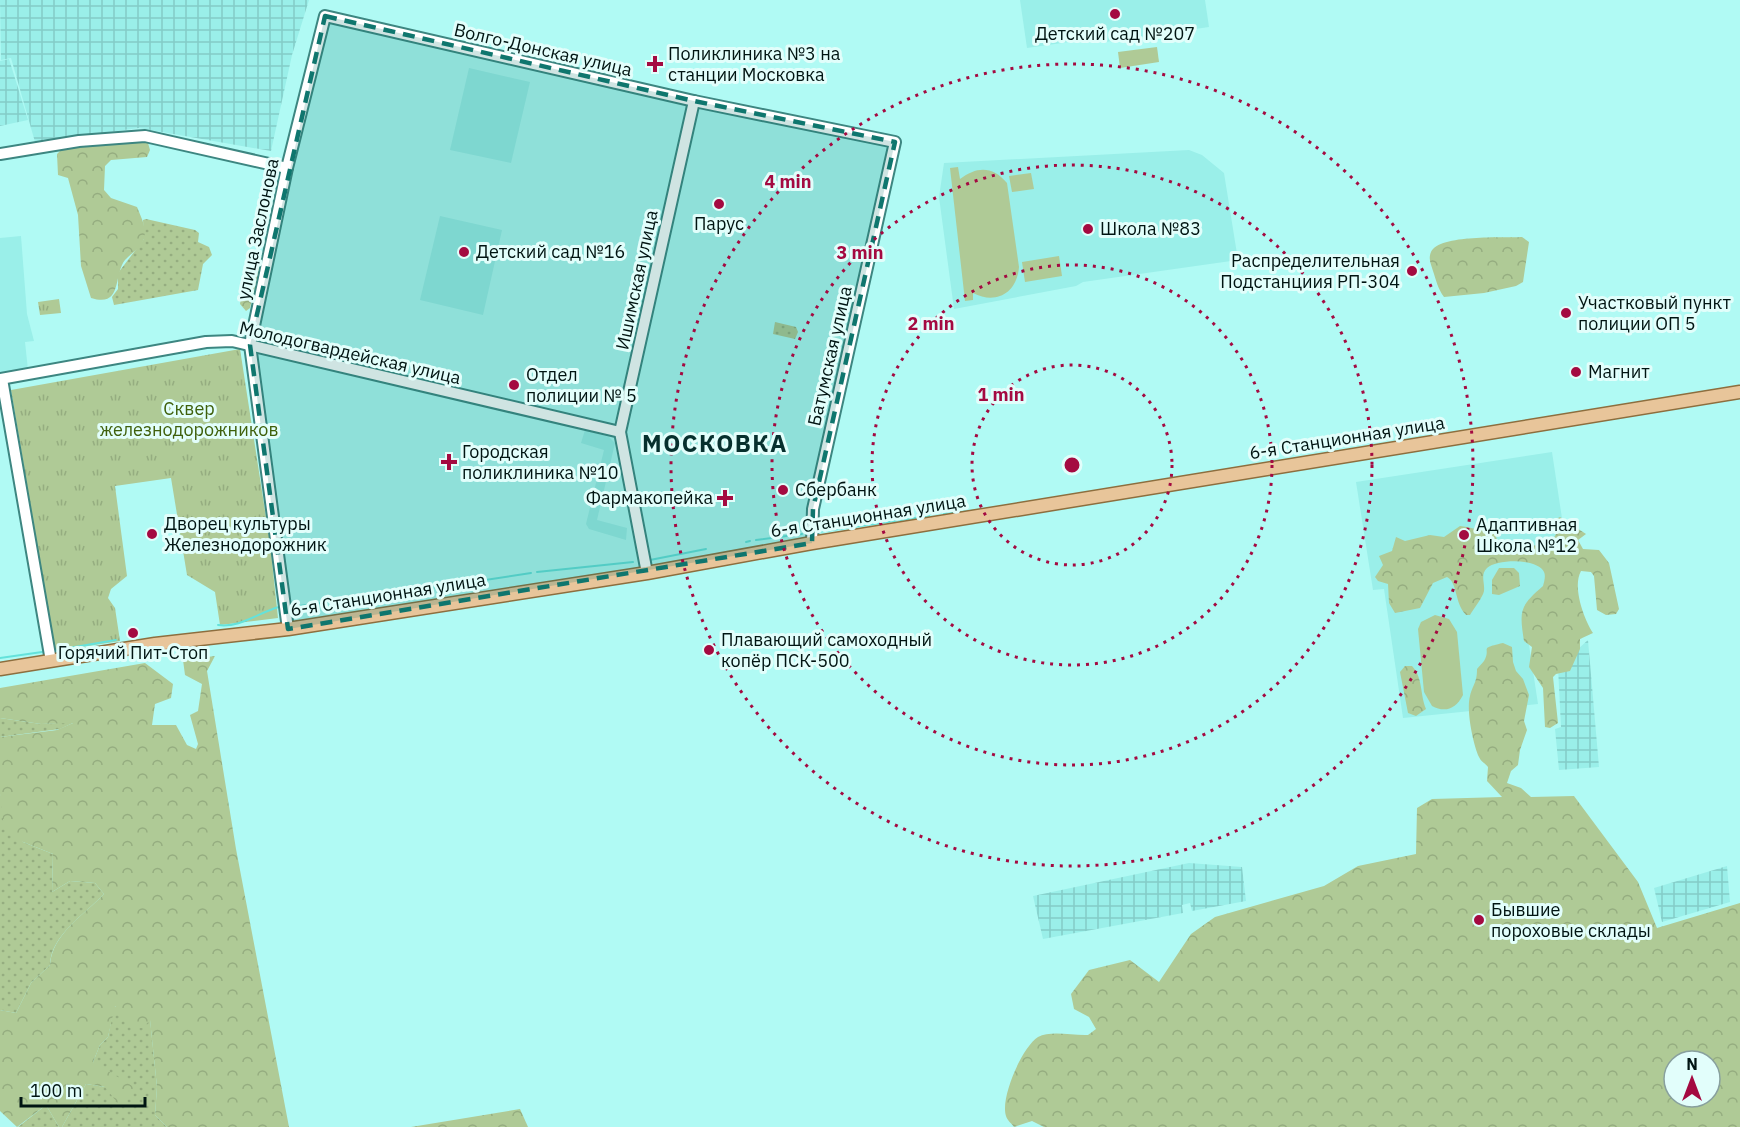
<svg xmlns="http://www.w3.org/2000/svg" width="1740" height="1127" font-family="'IBM Plex Sans',sans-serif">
<defs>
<pattern id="industrial-grid" width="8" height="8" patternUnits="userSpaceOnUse" patternTransform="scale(1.5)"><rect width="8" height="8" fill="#9aefe9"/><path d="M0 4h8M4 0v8" fill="none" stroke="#83ccc7"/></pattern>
<pattern id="grass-dots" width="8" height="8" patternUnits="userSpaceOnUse" patternTransform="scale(1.5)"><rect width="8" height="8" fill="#afca96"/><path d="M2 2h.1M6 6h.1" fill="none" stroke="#95ad80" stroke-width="1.8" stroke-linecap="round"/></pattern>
<pattern id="forest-crowns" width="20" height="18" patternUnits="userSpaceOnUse" patternTransform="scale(1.5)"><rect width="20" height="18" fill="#afca96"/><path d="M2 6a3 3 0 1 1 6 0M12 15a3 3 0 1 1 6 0" fill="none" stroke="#95ad80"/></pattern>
<pattern id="park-tufts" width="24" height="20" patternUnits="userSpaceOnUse" patternTransform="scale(1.5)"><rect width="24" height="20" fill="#afca96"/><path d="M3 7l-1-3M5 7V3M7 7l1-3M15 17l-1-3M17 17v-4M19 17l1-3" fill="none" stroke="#95ad80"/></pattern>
</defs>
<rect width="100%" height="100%" fill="#b0faf4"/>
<g fill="#9aefe9">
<polygon points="1020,0 1205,0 1209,27 1105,42 1104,37 1027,48"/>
<polygon points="469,68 530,82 511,163 450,150"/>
<polygon points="1189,150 1202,155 1224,173 1238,260 1083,282 1076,286 954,309 939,197 944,163"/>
<polygon points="440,216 502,230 483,315 420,300"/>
<polygon points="21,236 27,314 34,341 25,342 28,370 0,375 0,238"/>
<polygon points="585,430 609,437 615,443 597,520 627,528 626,540 589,529 586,524 604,450 581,443"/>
<polygon points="1552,452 1577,618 1526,625 1538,704 1403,718 1384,589 1373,590 1356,482"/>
</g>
<g fill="url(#industrial-grid)">
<polygon points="0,0 309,0 292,55 271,151 139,128 35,142 11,58 1,60"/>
<polygon points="9,59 28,120 0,126 0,61"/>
<polygon points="1588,640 1599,767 1559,770 1555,729 1561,727 1558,667"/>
<polygon points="1189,863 1242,867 1246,901 1192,911 1190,903 1182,905 1183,913 1043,939 1033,896"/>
<polygon points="1727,866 1730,902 1662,922 1654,888"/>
</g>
<g fill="url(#grass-dots)">
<polygon points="146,219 195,230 199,233 198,242 209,247 212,255 203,264 198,290 114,305 112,297 118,289 118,273 144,239 143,220"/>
<polygon points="775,322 796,327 798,332 795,339 773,334"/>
<polygon points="0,718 41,724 75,722 60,729 0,737"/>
<path d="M0 794 23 842 53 854 52 892 70 881 95 883 104 894C84 915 51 935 50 965L31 983 16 1013 0 1010Z"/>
<polygon points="114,1006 150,1019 157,1087 155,1115 167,1127 62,1127 86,1084 105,1087 93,1062 100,1045 108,1037"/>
<polygon points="46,1105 59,1127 18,1127"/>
</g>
<g fill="url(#forest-crowns)" fill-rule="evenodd">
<path d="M133 139 148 143 150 150 147 157 111 160 105 166 104 190 111 198 137 207C141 217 147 228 144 239 140 249 131 253 125 260 113 275 123 308 91 298L81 266 78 215 68 178 58 175 57 154 63 148Z"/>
<path d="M1522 237 1529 242 1523 282 1516 286 1484 293 1444 297C1438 289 1436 280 1433 271 1431 264 1428 259 1431 252 1439 234 1504 238 1522 237Z"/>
<polygon points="254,251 262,257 250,308 246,311 240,304 243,284"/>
<path d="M1560 517 1586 534 1578 540 1583 549 1599 550 1609 563 1619 609 1616 614 1606 615 1597 610 1594 576 1591 572 1581 571C1572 587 1584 619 1593 633L1580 639V649L1570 671 1556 674 1553 677 1558 723 1550 728 1545 727 1543 688 1529 667 1532 647 1524 641C1519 610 1520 606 1543 586 1544 582 1546 576 1544 572 1538 558 1497 559 1487 568 1480 575 1485 582 1484 591 1483 597 1474 608 1470 615H1466C1454 602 1458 583 1447 577L1433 583 1420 608 1395 613 1389 603 1388 584 1378 581 1375 577 1383 565 1379 556 1392 551 1396 537 1405 541 1430 535 1444 537 1460 526C1472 527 1479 532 1491 530L1495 534 1500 548 1509 553 1527 544 1548 548 1556 534V519Z"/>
<polygon points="1499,568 1514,568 1519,573 1520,586 1499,595 1492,594 1492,580"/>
<path d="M1503 643 1512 647 1513 662 1516 671 1523 679 1529 695 1524 721 1527 730 1520 750 1518 765 1511 771 1507 783 1521 788 1531 797 1574 796 1638 882 1657 928 1740 903V1127H1044L1032 1121 1014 1127C1012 1124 1007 1120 1006 1116 1000 1098 1022 1047 1038 1037 1051 1030 1074 1036 1088 1035L1096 1029 1089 1017 1074 1009 1071 994 1089 970 1130 960 1159 982 1191 934 1215 917 1324 886 1358 866 1416 854 1417 808 1432 799 1502 797 1487 781 1488 767C1485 763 1481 762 1479 757 1473 744 1466 710 1470 696 1473 684 1477 683 1477 669 1479 666 1482 664 1484 661 1492 647 1477 649 1503 643ZM1674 1061H1710V1097H1674Z"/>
<path d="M215 656 207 671 236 849 289 1127H167L155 1115 157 1087 150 1020 143 1028H134L115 1006 108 1037 100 1045 93 1062 136 1088 119 1105 105 1087 86 1084 62 1127H59L46 1105 17 1127 0 1111V1010L16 1013 31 983 50 965C52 934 84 915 104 894L95 883 70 881 52 892 53 854 23 842 4 828 0 794V737L57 730 73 723 41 724 0 718V688L145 663 173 684 171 698 155 704 152 725H176L187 745 196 749 198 744 190 715 198 711 202 684 185 675 183 660Z"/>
<path d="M1405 666H1412C1423 677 1420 695 1426 709L1416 716 1408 713 1400 672Z"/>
<polygon points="520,1109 528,1127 411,1127"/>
</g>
<g fill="url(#park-tufts)">
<polygon points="59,299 61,313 40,315 38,302"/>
<polygon points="240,349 270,543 278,618 220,625 215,592 187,575 171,478 115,486 127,576 111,589 108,598 115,608 120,641 55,651 11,390"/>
</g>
<g fill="#afca96">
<polygon points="1157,47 1159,62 1120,68 1118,52"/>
<path d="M958 167 960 179C977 166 993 166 1007 183L1019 267C1017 293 996 305 973 293V300L965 301 950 168Z"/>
<polygon points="1031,173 1034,189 1012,192 1009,176"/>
<polygon points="1059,256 1062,276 1025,282 1022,262"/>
<path d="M1435 615 1449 619 1457 632 1463 695C1456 709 1445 713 1432 706L1424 692 1418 629 1421 622Z"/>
</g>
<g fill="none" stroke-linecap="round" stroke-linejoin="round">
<g stroke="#64e2db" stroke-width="2">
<polyline points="944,514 979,510"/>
<polyline points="818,532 929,516"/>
<polyline points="756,540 802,534"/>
<polyline points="746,542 750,541"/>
<polyline points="650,560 706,549"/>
<polyline points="537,572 633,562"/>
<polyline points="459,584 531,573"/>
<polyline points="292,607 445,586"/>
<path d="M218 625C241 628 257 613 279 607"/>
<polyline points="57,650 116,640"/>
<polyline points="0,658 42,652"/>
</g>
<defs>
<g id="minor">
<polyline points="0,154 79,141 145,136 287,168"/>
<polyline points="0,379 206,342 232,341 620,432"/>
<polyline points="2,379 51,661"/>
<polyline points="647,573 620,432 694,101"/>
<polyline points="288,629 250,345 287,168 325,16 694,101 895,142 813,509 812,543"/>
</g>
<polyline id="major" points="0,669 155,644 288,629 647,573 812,543 1740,392"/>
</defs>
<use href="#minor" stroke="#3d8681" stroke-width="14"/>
<use href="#major" stroke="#8d6e3e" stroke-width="15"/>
<use href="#minor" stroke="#fff" stroke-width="10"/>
<use href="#major" stroke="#e8c59a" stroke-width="12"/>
</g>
<path fill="#0f766e" fill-opacity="0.2" stroke="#0f766e" stroke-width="4.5" stroke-dasharray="12 8" stroke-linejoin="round" d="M325 16 694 101 895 142 813 509 812 543 288 629 250 345Z"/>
<g fill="none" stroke="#a40a41" stroke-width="3" stroke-dasharray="3 6">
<circle cx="1072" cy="465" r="100"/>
<circle cx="1072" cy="465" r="200"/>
<circle cx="1072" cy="465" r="300"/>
<circle cx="1072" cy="465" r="401"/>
</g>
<g fill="#a40a41" stroke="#e2fefb" stroke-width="2">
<circle cx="1115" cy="14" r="6"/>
<path d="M652 55h6v6h6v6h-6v6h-6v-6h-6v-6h6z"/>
<circle cx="719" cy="204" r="6"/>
<circle cx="1088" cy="229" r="6"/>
<circle cx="464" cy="252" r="6"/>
<circle cx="1412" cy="271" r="6"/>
<circle cx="1566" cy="313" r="6"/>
<circle cx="1576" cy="372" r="6"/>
<circle cx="514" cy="385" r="6"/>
<path d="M446 453h6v6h6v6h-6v6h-6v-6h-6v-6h6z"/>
<circle cx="783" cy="490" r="6"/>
<path d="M722 489h6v6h6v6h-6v6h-6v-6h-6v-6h6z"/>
<circle cx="152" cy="534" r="6"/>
<circle cx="1464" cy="535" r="6"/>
<circle cx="133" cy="633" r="6"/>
<circle cx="709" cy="650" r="6"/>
<circle cx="1479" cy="920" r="6"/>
</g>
<g text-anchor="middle" stroke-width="6" stroke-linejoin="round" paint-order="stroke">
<g font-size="18" fill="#001412" stroke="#e2fefb" text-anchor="start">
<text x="1115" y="40" text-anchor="middle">Детский сад №207</text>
<text x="668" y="60">Поликлиника №3 на<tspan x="668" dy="21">станции Московка</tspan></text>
<text x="719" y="230" text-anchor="middle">Парус</text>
<text x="1100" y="235">Школа №83</text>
<text x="476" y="258">Детский сад №16</text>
<text x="1400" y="267" text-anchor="end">Распределительная<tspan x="1400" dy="21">Подстанциия РП-304</tspan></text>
<text x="1578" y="309">Участковый пункт<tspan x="1578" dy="21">полиции ОП 5</tspan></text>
<text x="1588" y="378">Магнит</text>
<text x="526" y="381">Отдел<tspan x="526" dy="21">полиции № 5</tspan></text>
<text x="462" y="458">Городская<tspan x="462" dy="21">поликлиника №10</tspan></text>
<text x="795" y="496">Сбербанк</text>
<text x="713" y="504" text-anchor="end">Фармакопейка</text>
<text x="164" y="530">Дворец культуры<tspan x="164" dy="21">Железнодорожник</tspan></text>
<text x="1476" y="531">Адаптивная<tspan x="1476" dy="21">Школа №12</tspan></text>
<text x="721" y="646">Плавающий самоходный<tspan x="721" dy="21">копёр ПСК-500</tspan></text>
<text x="133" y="659" text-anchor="middle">Горячий Пит-Стоп</text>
<text x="1491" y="916">Бывшие<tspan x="1491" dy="21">пороховые склады</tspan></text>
</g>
<g font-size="18" fill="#001412" stroke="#e2fefb">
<text transform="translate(543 50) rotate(13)" y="6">Волго-Донская улица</text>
<text transform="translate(258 229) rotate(-78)" y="6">улица Заслонова</text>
<text transform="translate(637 280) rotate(-78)" y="6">Ишимская улица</text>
<text transform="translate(350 353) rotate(13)" y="6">Молодогвардейская улица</text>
<text transform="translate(830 356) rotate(-77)" y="6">Батумская улица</text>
<text transform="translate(1347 438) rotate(-9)" y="6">6-я Станционная улица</text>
<text transform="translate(868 516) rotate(-9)" y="6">6-я Станционная улица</text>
<text transform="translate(388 595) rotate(-9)" y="6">6-я Станционная улица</text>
</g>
<g font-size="18" fill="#3f600b" stroke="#e2fefb">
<text x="189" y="415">Сквер<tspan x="189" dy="21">железнодорожников</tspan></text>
</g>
<g font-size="24" font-weight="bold" letter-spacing="1.5" fill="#07302e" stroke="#e2fefb">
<text x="715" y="452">МОСКОВКА</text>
</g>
</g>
<circle cx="1072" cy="465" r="9" fill="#a40a41" stroke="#e2fefb" stroke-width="3"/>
<g font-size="18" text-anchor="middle" font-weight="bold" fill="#a40a41" stroke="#e2fefb" stroke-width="6" stroke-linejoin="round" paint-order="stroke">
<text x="788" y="188">4 min</text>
<text x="860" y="259">3 min</text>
<text x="931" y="330">2 min</text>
<text x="1001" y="401">1 min</text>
</g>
<g transform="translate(1692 1079)"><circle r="28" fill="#e2fefb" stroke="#88a09e" stroke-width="1.5"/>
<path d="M0-4.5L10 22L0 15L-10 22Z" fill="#a40a41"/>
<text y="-9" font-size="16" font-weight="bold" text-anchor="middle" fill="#001412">N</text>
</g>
<path d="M21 1097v9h124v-9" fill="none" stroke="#001412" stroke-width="3"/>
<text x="30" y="1097" font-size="18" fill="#001412" stroke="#e2fefb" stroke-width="4.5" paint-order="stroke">100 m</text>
</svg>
